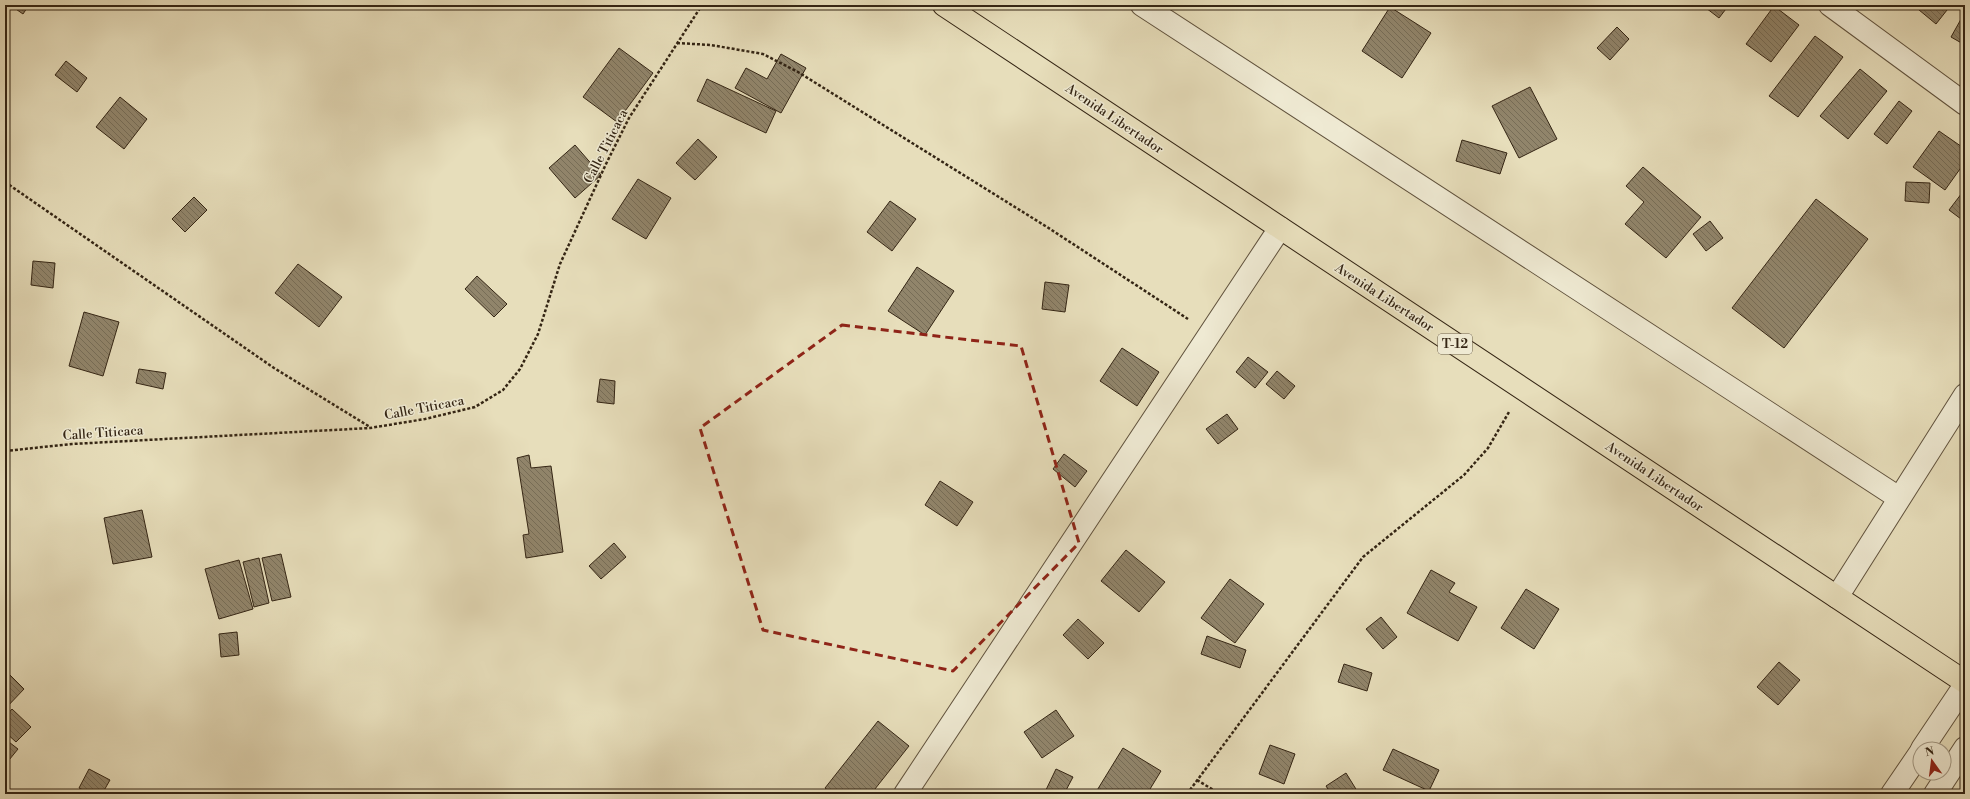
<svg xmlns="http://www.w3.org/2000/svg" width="1970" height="799" font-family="'Libre Bodoni',serif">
<defs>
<pattern id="building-back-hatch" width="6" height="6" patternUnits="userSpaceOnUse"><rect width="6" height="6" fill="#91856b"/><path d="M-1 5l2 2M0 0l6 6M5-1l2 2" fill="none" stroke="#776d57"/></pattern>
</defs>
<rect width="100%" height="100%" fill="#e7debb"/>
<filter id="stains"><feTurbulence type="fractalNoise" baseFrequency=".005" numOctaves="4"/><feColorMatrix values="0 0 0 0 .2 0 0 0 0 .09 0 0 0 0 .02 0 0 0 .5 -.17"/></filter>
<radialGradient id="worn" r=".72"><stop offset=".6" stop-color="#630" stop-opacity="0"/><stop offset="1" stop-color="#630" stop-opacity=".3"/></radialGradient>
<g fill="url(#building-back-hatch)" stroke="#342514">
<polygon points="10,5 29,5 23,14"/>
<polygon points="1708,5 1729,5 1719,18 1706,8"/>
<polygon points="1913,5 1951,5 1936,24"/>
<polygon points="1774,6 1799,25 1771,62 1746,44"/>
<polygon points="1390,7 1431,33 1402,78 1362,51"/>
<polygon points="1965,12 1965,45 1951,37"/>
<polygon points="1617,27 1629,39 1610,60 1597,48"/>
<polygon points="1815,36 1843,57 1798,117 1769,96"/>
<polygon points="619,48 653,73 617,122 583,97"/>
<polygon points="781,54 806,68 781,113 735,88 746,68 767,79"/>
<polygon points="66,61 87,78 77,92 55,75"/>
<polygon points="1860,69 1887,91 1848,139 1820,116"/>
<polygon points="707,79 776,111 766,133 697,101"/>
<polygon points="1530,87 1557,139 1519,158 1492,106"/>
<polygon points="120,97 147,119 124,149 96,127"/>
<polygon points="1899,101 1912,111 1887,144 1874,134"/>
<polygon points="1939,131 1965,149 1965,162 1945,190 1913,167"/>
<polygon points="698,139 717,157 695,180 676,163"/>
<polygon points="1462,140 1507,153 1500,174 1456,161"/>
<polygon points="575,145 601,175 575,198 549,168"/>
<polygon points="1643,167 1701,217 1666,258 1625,224 1644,202 1626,186"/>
<polygon points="638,179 671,198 646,239 612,219"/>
<polygon points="1906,182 1930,183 1929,203 1905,201"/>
<polygon points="1965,189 1965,222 1949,210"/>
<polygon points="194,197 207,210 185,232 172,219"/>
<polygon points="1816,199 1868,239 1784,348 1732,308"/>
<polygon points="890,201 916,219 892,251 867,232"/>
<polygon points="1710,221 1723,238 1706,251 1693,234"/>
<polygon points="33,261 55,263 53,288 31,285"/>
<polygon points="298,264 342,297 319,327 275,293"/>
<polygon points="917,267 954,291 925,335 888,311"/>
<polygon points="477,276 507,304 494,317 465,289"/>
<polygon points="1045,282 1069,285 1065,312 1042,309"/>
<polygon points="84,312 119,322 103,376 69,366"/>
<polygon points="1122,348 1159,372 1137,406 1100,381"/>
<polygon points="1248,357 1268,372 1255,388 1236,372"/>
<polygon points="139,369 166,373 163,389 136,383"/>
<polygon points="1277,371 1295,386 1284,399 1266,384"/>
<polygon points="600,379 615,381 614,404 597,402"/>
<polygon points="1227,414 1238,429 1218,444 1206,429"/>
<polygon points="1064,454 1087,471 1075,487 1053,469"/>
<polygon points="529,455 531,468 551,466 563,552 526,558 523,535 529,534 517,458"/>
<polygon points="940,481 973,502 957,526 925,505"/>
<polygon points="142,510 152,557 113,564 104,518"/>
<polygon points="614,543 626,557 601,579 589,566"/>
<polygon points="1126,550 1165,582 1139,612 1101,581"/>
<polygon points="281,554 291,597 272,601 262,558"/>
<polygon points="259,558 269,603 254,607 243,562"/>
<polygon points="239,560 253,609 219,619 205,569"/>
<polygon points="1431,570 1455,583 1449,592 1477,607 1458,641 1407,613"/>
<polygon points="1230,579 1264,604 1235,643 1201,618"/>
<polygon points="1526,589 1559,609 1534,649 1501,628"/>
<polygon points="1381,617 1397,637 1383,649 1366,629"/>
<polygon points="1078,619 1104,643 1088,659 1063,635"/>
<polygon points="237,632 239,655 221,657 219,634"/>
<polygon points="1207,636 1246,650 1240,668 1201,654"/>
<polygon points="1779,662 1800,680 1778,705 1757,687"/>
<polygon points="1344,664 1372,673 1367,691 1338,682"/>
<polygon points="5,670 24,689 5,709"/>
<polygon points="12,709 31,727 16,742 5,732 5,717"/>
<polygon points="1056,710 1074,736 1042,758 1024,732"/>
<polygon points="878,721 909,746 871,794 833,794 825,788"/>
<polygon points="5,739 18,749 5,765"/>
<polygon points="1270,745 1295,754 1284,784 1259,774"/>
<polygon points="1123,748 1161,771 1147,794 1099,794 1096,792"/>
<polygon points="1393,749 1439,770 1429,791 1383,770"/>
<polygon points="89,769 110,780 102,794 91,794 79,788"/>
<polygon points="1056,769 1073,777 1064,794 1044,794"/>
<polygon points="1346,773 1359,794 1331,794 1326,786"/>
</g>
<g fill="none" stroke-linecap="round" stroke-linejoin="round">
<defs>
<g id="minor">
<polyline points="1142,5 1899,498"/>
<polyline points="1830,5 1965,104"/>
<polyline points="1837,597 1965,395"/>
<polyline points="1922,749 1965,685"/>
<polyline points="905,794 1280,228"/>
<polyline points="1892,794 1920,753"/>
<polyline points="1935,794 1965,748"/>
</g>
<polyline id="trunk" points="944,5 1965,682"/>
</defs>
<use href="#minor" stroke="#61533e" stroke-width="24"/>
<use href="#trunk" stroke="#342514" stroke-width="24"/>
<g stroke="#342514" stroke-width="2.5" stroke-dasharray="3 2" stroke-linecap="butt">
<polyline points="677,43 711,45 763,54 798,72 1047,227 1188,319"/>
<polyline points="5,182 274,368 370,427"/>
<polyline points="5,451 72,444 370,428 425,419 475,407 503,390 520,369 538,334 560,264 606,164 629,118 702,5"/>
<polyline points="1197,780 1220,794"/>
<polyline points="1187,794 1363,557 1464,475 1488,448 1509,412"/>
</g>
<use href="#minor" stroke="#efead3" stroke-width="22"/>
<use href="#trunk" stroke="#e7debb" stroke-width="22"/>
</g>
<path fill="none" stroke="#8f2418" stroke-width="3" stroke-dasharray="8 5" stroke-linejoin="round" d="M842 325 1021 346 1079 543 953 671 763 630 700 428Z"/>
<g text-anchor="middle" stroke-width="3" stroke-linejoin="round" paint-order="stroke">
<rect fill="#efead3" stroke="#6c604d" stroke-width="1" x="1438" y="334" width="34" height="20" rx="3"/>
<g font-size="12" font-weight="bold" fill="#342514">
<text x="1455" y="348">T-12</text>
</g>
<g font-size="13" fill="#342514" stroke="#efead3">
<text transform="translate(1115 118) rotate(34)" y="5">Avenida Libertador</text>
<text transform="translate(605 146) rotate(-63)" y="5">Calle Titicaca</text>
<text transform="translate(1385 297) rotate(33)" y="5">Avenida Libertador</text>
<text transform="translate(424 407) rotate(-11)" y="5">Calle Titicaca</text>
<text transform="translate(103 432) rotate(-4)" y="5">Calle Titicaca</text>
<text transform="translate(1655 476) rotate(34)" y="5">Avenida Libertador</text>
</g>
</g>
<rect width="1970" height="799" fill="none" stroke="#e7debb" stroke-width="20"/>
<rect x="6" y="6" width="1958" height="787" fill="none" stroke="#342514" stroke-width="2"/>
<rect x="10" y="10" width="1950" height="779" fill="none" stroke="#342514"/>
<g transform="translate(1932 761) rotate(346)"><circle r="19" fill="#efead3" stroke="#a49b87"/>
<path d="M0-3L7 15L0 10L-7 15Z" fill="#8f2418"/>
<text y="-6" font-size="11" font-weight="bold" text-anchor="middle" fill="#342514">N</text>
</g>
<rect width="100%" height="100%" filter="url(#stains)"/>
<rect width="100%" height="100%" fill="url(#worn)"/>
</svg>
